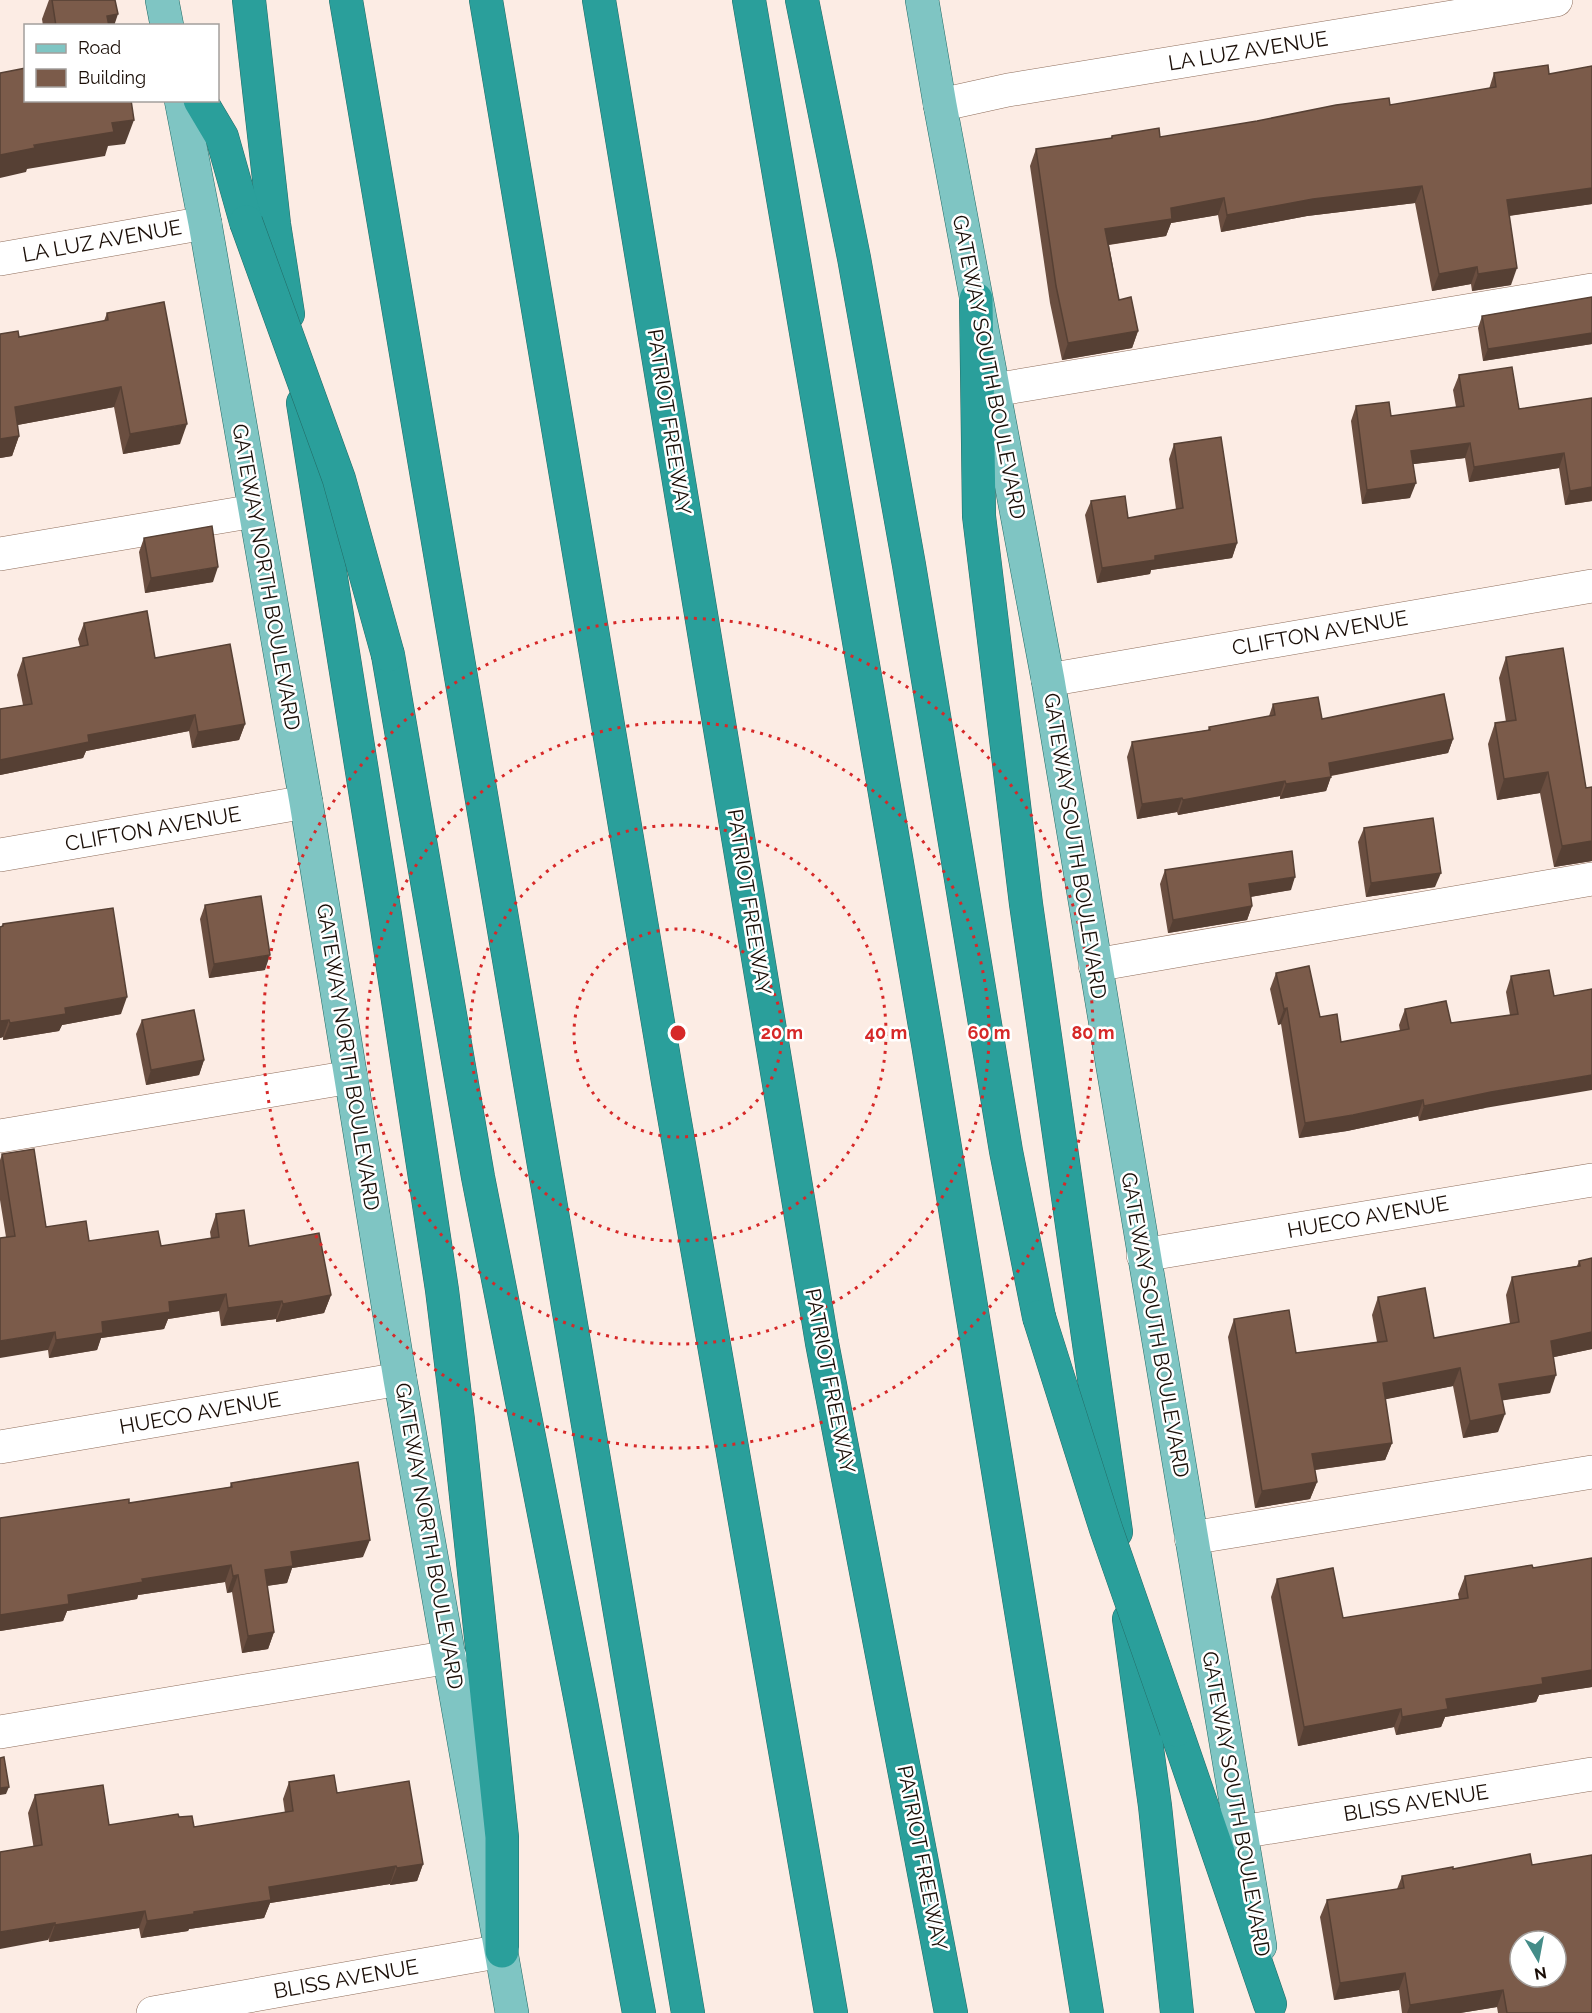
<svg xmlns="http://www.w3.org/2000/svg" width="1592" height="2013" font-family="Raleway,sans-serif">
<rect width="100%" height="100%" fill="#fcece4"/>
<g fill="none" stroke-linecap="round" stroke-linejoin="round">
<defs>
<g id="minor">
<polyline points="940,105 1008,90 1556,0"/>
<polyline points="0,259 205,223"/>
<polyline points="994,390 1592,290"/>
<polyline points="0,554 254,511"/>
<polyline points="1048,680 1592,586"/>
<polyline points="0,855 306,802"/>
<polyline points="1095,965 1592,879"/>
<polyline points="0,1136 351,1077"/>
<polyline points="1143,1255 1592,1180"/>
<polyline points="0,1447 400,1379"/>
<polyline points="1191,1538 1592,1472"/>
<polyline points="0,1732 450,1657"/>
<polyline points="1241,1832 1592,1774"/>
<polyline points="153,2013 502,1951"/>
</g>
<g id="major">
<polyline points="162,0 167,26"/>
<polyline points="922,0 940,105 1048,680 1260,1946"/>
<polyline points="181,100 205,223 306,802 400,1379 512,2013"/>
</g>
<g id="highway">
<polyline points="249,0 274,224 288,314"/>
<polyline points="346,0 688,2013"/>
<polyline points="486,0 668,1082 831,2013"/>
<polyline points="599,0 822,1343 951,2013"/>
<polyline points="749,0 928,1044 1087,2013"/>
<polyline points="802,0 854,258 909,565 1006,1151 1039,1317"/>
<polyline points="200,100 222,137 246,222"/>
<polyline points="976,299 979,516 1026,904 1116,1532"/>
<polyline points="303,403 385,915 442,1290 458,1420 502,1837 502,1951"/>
<polyline points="388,655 478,1177 581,1702 639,2013"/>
<polyline points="1129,1619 1155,1806 1177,2013"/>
<polyline points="1176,1730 1270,2004"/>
</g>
</defs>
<use href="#minor" stroke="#8f6e5c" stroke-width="34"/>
<use href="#major" stroke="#246c67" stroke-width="34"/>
<use href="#highway" stroke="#246c67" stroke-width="34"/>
<use href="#minor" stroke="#fff" stroke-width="33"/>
<use href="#major" stroke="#7fc5c3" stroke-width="33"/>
<use href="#highway" stroke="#2a9f9b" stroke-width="33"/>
<defs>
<g id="highway-bridge">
<polyline points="246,222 339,479 388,655"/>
<polyline points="1039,1317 1106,1529 1176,1730"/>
</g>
</defs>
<use href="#highway-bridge" stroke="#246c67" stroke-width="34" stroke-linecap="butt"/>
<use href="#highway-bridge" stroke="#2a9f9b" stroke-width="33"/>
</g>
<g fill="#6a4e40">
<polygon points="49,0 115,0 114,26 43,26 42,19"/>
<polygon points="1592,66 1592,204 1509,216 1511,285 1472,291 1471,284 1432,291 1415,203 1307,216 1221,232 1218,215 1171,223 1166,236 1109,245 1119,300 1138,331 1132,348 1062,360 1050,303 1030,166 1036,149 1111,138 1112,136 1160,137 1390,105 1489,89 1494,73 1549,74"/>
<polygon points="1592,297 1592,344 1483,361 1478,328 1482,316"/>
<polygon points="107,313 180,444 123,454 114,407 17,425 19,436 12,456 0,458 0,334 19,337 104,321"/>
<polygon points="1459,375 1519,409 1592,398 1592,501 1565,505 1559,468 1469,482 1465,458 1413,464 1410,498 1362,504 1351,421 1356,406 1391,416 1456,407 1453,390"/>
<polygon points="1174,444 1237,543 1232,558 1151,570 1150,574 1097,583 1085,515 1091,501 1128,518 1176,509 1169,459"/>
<polygon points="144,538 213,582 145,593 139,552"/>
<polygon points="84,623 155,658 245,724 239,740 192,748 189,731 86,751 83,758 0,775 0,709 23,705 17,675 23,658 80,647 78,639"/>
<polygon points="1506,657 1586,788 1592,787 1592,861 1554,867 1540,793 1497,800 1488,744 1495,723 1506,722 1499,678"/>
<polygon points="1273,704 1322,719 1453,739 1448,753 1331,776 1326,791 1280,799 1280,796 1178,815 1177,812 1137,819 1127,757 1132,742 1208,730 1209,727 1269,716"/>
<polygon points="1364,828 1435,887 1366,897 1358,842"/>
<polygon points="1165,870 1291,890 1250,897 1252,906 1247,920 1168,933 1160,884"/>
<polygon points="205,905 265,970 209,978 200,919"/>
<polygon points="3,924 121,1014 62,1025 59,1031 3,1040 3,1037 0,1038 0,927 2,926"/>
<polygon points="1549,970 1485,1108 1419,1121 1418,1116 1347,1131 1299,1138 1281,1024 1278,1025 1270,989 1276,973 1320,1017 1341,1042 1400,1031 1399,1025 1405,1009 1451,1023 1510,1015 1506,992 1511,976"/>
<polygon points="142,1020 204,1060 199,1075 146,1085 136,1034"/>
<polygon points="2,1154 46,1227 89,1241 161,1246 211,1239 210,1232 216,1214 249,1246 331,1295 324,1313 276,1322 276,1319 221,1326 219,1311 168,1319 164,1329 101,1338 97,1350 49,1358 48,1350 6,1237 0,1200 0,1160"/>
<polygon points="1579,1261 1592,1349 1554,1357 1550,1393 1502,1400 1498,1432 1463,1438 1453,1386 1385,1399 1392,1443 1385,1460 1315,1470 1317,1482 1310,1499 1255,1508 1228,1337 1234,1319 1296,1353 1377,1342 1372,1315 1378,1297 1434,1338 1510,1324 1506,1295 1512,1277 1577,1266"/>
<polygon points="231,1483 363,1557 292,1568 287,1583 267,1586 274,1632 268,1649 242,1653 232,1592 227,1593 225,1582 138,1595 137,1599 67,1611 63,1621 0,1631 0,1518 129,1503 230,1487"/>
<polygon points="1592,1558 1592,1687 1539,1695 1536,1702 1445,1717 1441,1727 1396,1735 1394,1727 1298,1746 1271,1597 1277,1579 1343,1618 1459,1599 1458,1594 1465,1576 1533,1568"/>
<polygon points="289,1782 337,1793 423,1864 417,1881 390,1885 390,1884 270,1903 264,1918 189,1929 188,1931 141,1938 139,1928 49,1942 28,1813 35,1795 109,1825 179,1817 194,1827 285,1813 283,1799"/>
<polygon points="1532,1865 1592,2013 1498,2013 1497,2007 1460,2013 1402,2013 1399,1990 1334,2000 1320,1917 1327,1900 1397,1889 1402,1876 1453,1869"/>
</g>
<g fill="#564034">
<polygon points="118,14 114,26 103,26 107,16"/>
<polygon points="134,120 125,144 108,146 105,156 27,169 26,172 0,178 0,155 112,123"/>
<polygon points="1422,186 1415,203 1307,216 1221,232 1227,215 1313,199"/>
<polygon points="1592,188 1592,204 1500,217 1507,200"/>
<polygon points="1224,198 1218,215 1171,223 1166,236 1099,246 1105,229 1171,208"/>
<polygon points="1477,267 1471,284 1432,291 1439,274"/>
<polygon points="1517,268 1511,285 1472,291 1478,274"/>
<polygon points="1138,331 1132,348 1062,360 1068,343"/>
<polygon points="1592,333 1592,344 1483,361 1488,349"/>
<polygon points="121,387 114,407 7,427 15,407"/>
<polygon points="187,424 180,444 123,454 130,434"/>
<polygon points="19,436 12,456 0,458 0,439"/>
<polygon points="1470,443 1465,458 1406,465 1411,451"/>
<polygon points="1564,453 1559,468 1469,482 1474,467"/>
<polygon points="1416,483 1410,498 1362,504 1367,490"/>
<polygon points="1592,487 1592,501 1565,505 1570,491"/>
<polygon points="1237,543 1232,558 1151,570 1150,574 1097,583 1102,568 1155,556"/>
<polygon points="218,567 213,582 145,593 151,578"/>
<polygon points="195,715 189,731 86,751 83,758 0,775 0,760 88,735"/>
<polygon points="245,724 239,740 192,748 198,732"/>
<polygon points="1453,739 1448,753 1323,777 1329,763"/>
<polygon points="1548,772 1540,793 1497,800 1504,779"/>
<polygon points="1331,777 1326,791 1280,799 1286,784"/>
<polygon points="1285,781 1280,796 1178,815 1183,800"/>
<polygon points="1182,798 1177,812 1137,819 1142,804"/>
<polygon points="1592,841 1592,861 1554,867 1562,846"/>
<polygon points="1441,873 1435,887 1366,897 1371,883"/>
<polygon points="1295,877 1291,890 1244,898 1249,884"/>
<polygon points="1252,906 1247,920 1168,933 1173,920"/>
<polygon points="270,955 265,970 209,978 214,964"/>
<polygon points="127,997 121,1014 62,1025 59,1031 3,1040 10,1023 65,1008"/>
<polygon points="1287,1008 1281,1024 1278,1025 1284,1009"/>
<polygon points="9,1020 3,1037 0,1038 0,1021"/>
<polygon points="204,1060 199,1075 146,1085 151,1070"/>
<polygon points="1592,1075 1592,1090 1485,1108 1419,1121 1424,1106 1491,1092"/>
<polygon points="1423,1100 1418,1116 1347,1131 1299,1138 1305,1123"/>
<polygon points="226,1294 219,1311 168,1319 164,1329 101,1338 97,1350 49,1358 56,1340 102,1322 169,1302"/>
<polygon points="331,1295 324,1313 276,1322 283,1304"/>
<polygon points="282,1301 276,1319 221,1326 228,1308"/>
<polygon points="55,1332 48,1350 0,1358 0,1341"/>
<polygon points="1592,1332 1592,1349 1545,1359 1551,1341"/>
<polygon points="1460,1368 1453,1386 1377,1401 1383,1383"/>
<polygon points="1556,1375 1550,1393 1493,1402 1499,1384"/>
<polygon points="1505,1414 1498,1432 1463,1438 1470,1421"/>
<polygon points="1392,1443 1385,1460 1306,1471 1312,1454"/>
<polygon points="1317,1482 1310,1499 1255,1508 1262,1491"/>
<polygon points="370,1540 363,1557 292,1568 287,1583 258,1587 265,1570 291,1552"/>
<polygon points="231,1565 225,1582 138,1595 137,1599 67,1611 63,1621 0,1631 0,1615 68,1595 142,1579"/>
<polygon points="238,1575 232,1592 227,1593 233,1576"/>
<polygon points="274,1632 268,1649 242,1653 248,1636"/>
<polygon points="1592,1670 1592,1687 1539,1695 1536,1702 1445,1717 1441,1727 1396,1735 1402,1717 1446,1699 1542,1678"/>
<polygon points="1401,1709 1394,1727 1298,1746 1304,1727"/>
<polygon points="9,1787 6,1794 0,1795 0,1788"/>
<polygon points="423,1864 417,1881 390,1885 397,1868"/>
<polygon points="396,1866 390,1884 270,1903 264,1918 189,1929 188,1931 141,1938 147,1921 194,1912 269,1887"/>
<polygon points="145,1911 139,1928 49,1942 55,1925"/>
<polygon points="55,1923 48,1940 0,1949 0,1932"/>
<polygon points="1405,1973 1399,1990 1334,2000 1340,1983"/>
<polygon points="1503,1990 1497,2007 1460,2013 1407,2013 1410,2005"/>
</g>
<g fill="#7b5b4a" stroke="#564034" stroke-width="1.5" fill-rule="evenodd">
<polygon points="52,0 115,0 118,14 107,16 109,26 56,26"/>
<polygon points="1548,65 1549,74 1592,66 1592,188 1507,200 1517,268 1478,274 1477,267 1439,274 1422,186 1313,199 1227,215 1224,198 1171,208 1172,219 1105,229 1119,300 1131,297 1138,331 1068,343 1056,286 1036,149 1112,138 1112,136 1159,128 1160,137 1257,121 1336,105 1389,98 1390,105 1496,87 1494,73"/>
<polygon points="26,68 26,100 131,100 134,120 112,123 114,132 34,145 35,148 0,155 0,73"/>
<polygon points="1592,297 1592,333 1488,349 1482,316"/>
<polygon points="164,302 187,424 130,434 121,387 15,407 19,436 0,439 0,334 18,331 19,337 108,320 107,313"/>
<polygon points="1512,367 1519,409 1592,398 1592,487 1570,491 1564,453 1474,467 1470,443 1411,451 1416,483 1367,490 1356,406 1389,402 1391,416 1464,406 1459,375"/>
<polygon points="1221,437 1237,543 1155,556 1155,560 1102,568 1091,501 1125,496 1128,518 1183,508 1174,444"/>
<polygon points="212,526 218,567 151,578 144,538"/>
<polygon points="147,611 155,658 230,644 245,724 198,732 195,715 88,735 89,742 0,760 0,709 32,704 23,658 88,645 84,623"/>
<polygon points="1563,648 1586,788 1592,787 1592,841 1562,846 1548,772 1504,779 1495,723 1516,720 1506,657"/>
<polygon points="1444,694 1453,739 1329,763 1331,777 1286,784 1285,781 1183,800 1182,798 1142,804 1132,742 1210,730 1209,727 1275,715 1273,704 1318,697 1322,719"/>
<polygon points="1433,818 1441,873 1371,883 1364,828"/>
<polygon points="1292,851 1295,877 1249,884 1252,906 1173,920 1165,870"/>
<polygon points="261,896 270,955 214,964 205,905"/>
<polygon points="113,908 127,997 65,1008 66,1014 10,1023 9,1020 0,1021 0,927 3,926 3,924"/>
<polygon points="1309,966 1320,1017 1337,1014 1341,1042 1409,1029 1405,1009 1446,1001 1451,1023 1518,1014 1511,976 1549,970 1554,996 1592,989 1592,1075 1491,1092 1424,1106 1423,1100 1353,1115 1305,1123 1287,1008 1284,1009 1276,973"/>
<polygon points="194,1010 204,1060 151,1070 142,1020"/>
<polygon points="34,1149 46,1227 86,1221 89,1241 158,1231 161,1246 219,1237 216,1214 244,1210 249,1246 319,1233 331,1295 283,1304 282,1301 228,1308 226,1294 169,1302 170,1312 102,1322 103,1333 56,1340 55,1332 0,1341 0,1238 15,1236 2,1154"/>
<polygon points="1592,1258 1592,1332 1551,1341 1556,1375 1499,1384 1505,1414 1470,1421 1460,1368 1383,1383 1392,1443 1312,1454 1317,1482 1262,1491 1234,1319 1289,1310 1296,1353 1387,1341 1378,1297 1425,1288 1434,1338 1519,1322 1512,1277 1580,1266 1579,1261"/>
<polygon points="358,1462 370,1540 291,1552 293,1566 265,1570 274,1632 248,1636 238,1575 233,1576 231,1565 142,1579 143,1582 68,1595 69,1604 0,1615 0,1518 129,1499 129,1503 232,1487 231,1483"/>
<polygon points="1592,1558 1592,1670 1542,1678 1543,1684 1446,1699 1448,1709 1402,1717 1401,1709 1304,1727 1277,1579 1333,1568 1343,1618 1468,1598 1465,1576 1532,1565 1533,1568"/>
<polygon points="4,1757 9,1787 0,1788 0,1758"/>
<polygon points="334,1775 337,1793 409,1781 423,1864 397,1868 396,1866 269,1887 271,1900 194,1912 194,1914 147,1921 145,1911 55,1925 55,1923 0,1932 0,1852 42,1845 35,1795 103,1785 109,1825 178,1814 179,1817 192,1816 194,1827 293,1811 289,1782"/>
<path d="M1530 1854 1532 1865 1592 1855V2013H1507L1503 1990 1410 2005 1405 1973 1340 1983 1327 1900 1404 1888 1402 1876 1453 1867V1869ZM1520 1941H1556V1977H1520Z"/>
</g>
<g fill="none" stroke="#d62828" stroke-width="3" stroke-dasharray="3 6">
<circle cx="678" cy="1033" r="104"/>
<circle cx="678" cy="1033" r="208"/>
<circle cx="678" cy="1033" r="311"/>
<circle cx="678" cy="1033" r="415"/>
</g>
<g text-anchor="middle" stroke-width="5" stroke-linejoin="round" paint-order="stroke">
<g font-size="21" fill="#1a0e07" stroke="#fff">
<text transform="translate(1248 51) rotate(-9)" y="7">LA LUZ AVENUE</text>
<text transform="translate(102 241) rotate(-10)" y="7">LA LUZ AVENUE</text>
<text transform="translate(989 367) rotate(79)" y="7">GATEWAY SOUTH BOULEVARD</text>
<text transform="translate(669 422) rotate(81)" y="7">PATRIOT FREEWAY</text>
<text transform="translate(266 577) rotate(80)" y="7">GATEWAY NORTH BOULEVARD</text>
<text transform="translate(1320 633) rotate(-10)" y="7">CLIFTON AVENUE</text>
<text transform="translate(153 829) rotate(-10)" y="7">CLIFTON AVENUE</text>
<text transform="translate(1075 846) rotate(81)" y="7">GATEWAY SOUTH BOULEVARD</text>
<text transform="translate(749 902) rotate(81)" y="7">PATRIOT FREEWAY</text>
<text transform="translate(348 1057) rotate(81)" y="7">GATEWAY NORTH BOULEVARD</text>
<text transform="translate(1368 1217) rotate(-10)" y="7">HUECO AVENUE</text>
<text transform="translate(1155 1325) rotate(80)" y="7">GATEWAY SOUTH BOULEVARD</text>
<text transform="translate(830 1381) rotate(79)" y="7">PATRIOT FREEWAY</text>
<text transform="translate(200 1413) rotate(-10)" y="7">HUECO AVENUE</text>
<text transform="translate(429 1536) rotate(80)" y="7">GATEWAY NORTH BOULEVARD</text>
<text transform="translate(1416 1803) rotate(-9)" y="7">BLISS AVENUE</text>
<text transform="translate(1236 1804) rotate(80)" y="7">GATEWAY SOUTH BOULEVARD</text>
<text transform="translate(922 1858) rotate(79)" y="7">PATRIOT FREEWAY</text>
<text transform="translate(346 1979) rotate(-10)" y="7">BLISS AVENUE</text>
</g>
</g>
<circle cx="678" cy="1033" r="9" fill="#d62828" stroke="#fff" stroke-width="3"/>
<g font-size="18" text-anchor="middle" font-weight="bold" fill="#d62828" stroke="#fff" stroke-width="5" stroke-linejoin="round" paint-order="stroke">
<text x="782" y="1039">20 m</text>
<text x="886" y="1039">40 m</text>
<text x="989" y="1039">60 m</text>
<text x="1093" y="1039">80 m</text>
</g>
<rect x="24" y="24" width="195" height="78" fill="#ffffff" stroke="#a39f9c" stroke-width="1.5"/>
<rect x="36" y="44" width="30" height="9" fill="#7fc5c3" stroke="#a39f9c" stroke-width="1.5"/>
<text x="78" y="54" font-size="18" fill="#1a0e07">Road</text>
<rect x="36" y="69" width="30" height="18" fill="#7b5b4a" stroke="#a39f9c" stroke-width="1.5"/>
<text x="78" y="84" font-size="18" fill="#1a0e07">Building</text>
<g transform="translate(1538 1959) rotate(170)"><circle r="28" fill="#ffffff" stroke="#a39f9c" stroke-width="1.5"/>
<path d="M0-4.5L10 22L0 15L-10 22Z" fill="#448c88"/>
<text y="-9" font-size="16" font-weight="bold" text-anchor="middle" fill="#1a0e07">N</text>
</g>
</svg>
